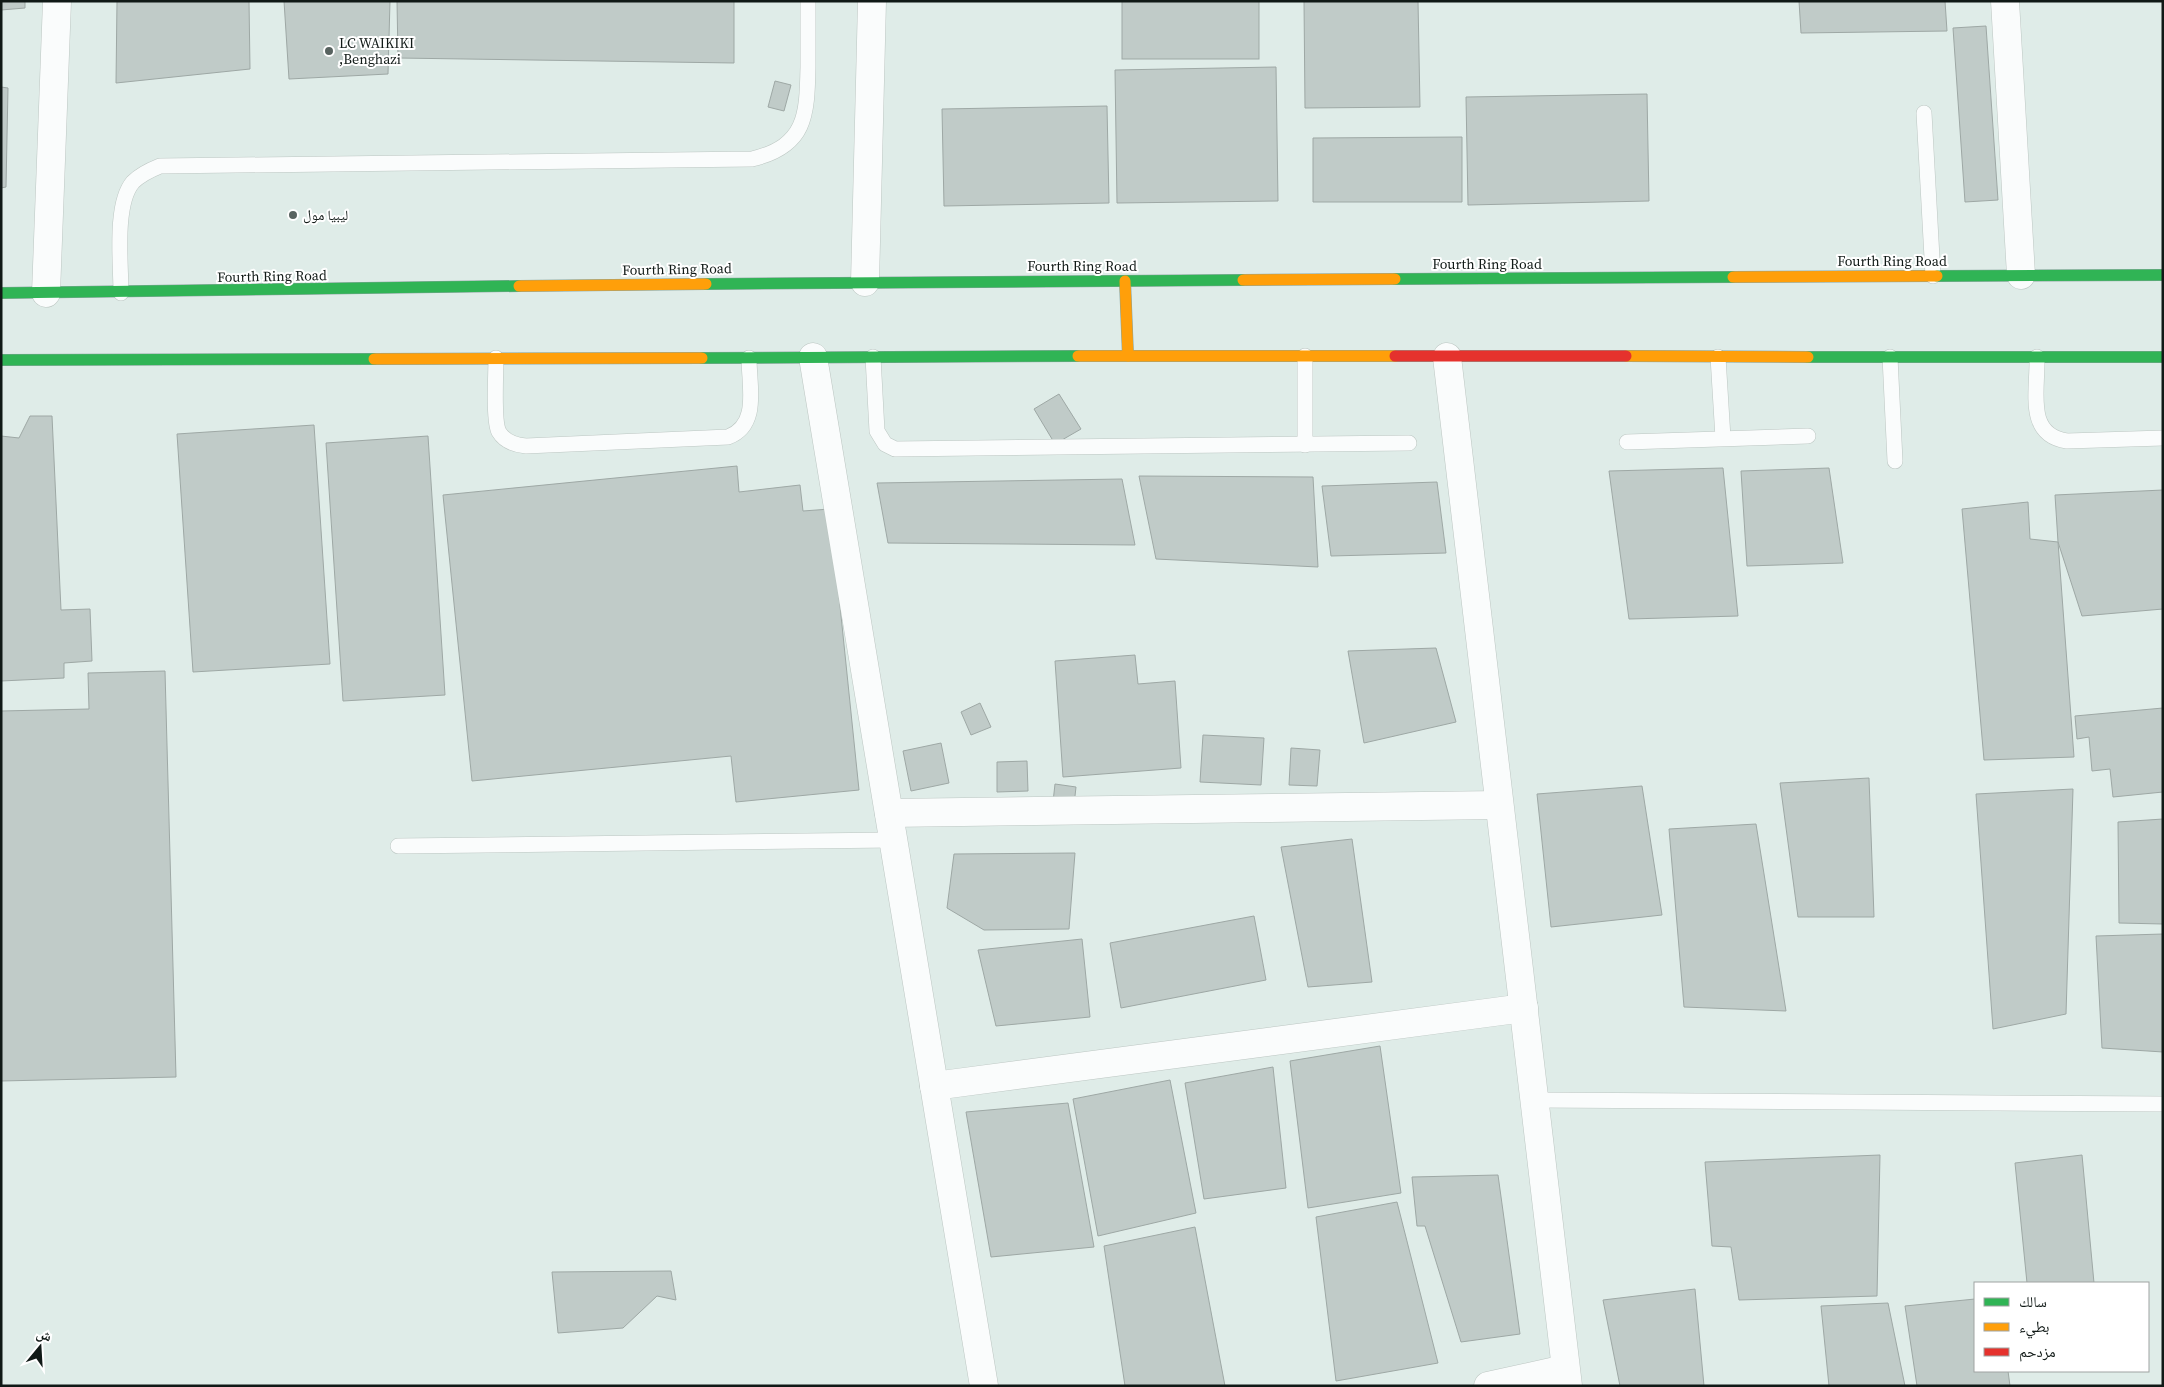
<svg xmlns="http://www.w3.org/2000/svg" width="2164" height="1387" font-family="'Source Serif 4','Noto Naskh Arabic',serif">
<rect width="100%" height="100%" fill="#dfece8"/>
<g fill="#c0cbc8" stroke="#9ea8a5">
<polygon points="1,1 25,1 25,8 1,10"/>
<polygon points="117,1 249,1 250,69 116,83"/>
<polygon points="284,1 390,1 388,74 289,79"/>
<polygon points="397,1 734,1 734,63 398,58"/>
<rect x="1122" y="1" width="137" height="58"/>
<polygon points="1304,1 1418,1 1420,107 1305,108"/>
<polygon points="1799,1 1945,1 1947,31 1801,33"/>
<polygon points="1986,26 1998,200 1965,202 1953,28"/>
<polygon points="1276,67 1278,201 1117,203 1115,70"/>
<polygon points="775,81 791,85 784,111 768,107"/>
<polygon points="1,87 8,88 6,187 1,188"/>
<polygon points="1647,94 1649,201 1468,205 1466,97"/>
<polygon points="1107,106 1109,203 944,206 942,109"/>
<polygon points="1462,137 1462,202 1313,202 1313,138"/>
<polygon points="1059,394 1081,429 1055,444 1034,409"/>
<polygon points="30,416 52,416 61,610 90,609 92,661 64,663 64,678 1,681 1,436 19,438"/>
<polygon points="314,425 330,664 193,672 177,434"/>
<polygon points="428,436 445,695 343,701 326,443"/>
<polygon points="737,466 739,492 800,485 803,511 830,509 859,790 736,802 731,756 472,781 443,495"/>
<polygon points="1723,468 1738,616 1629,619 1609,471"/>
<polygon points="1829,468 1843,563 1747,566 1741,471"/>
<polygon points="1139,476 1313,477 1318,567 1156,559"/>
<polygon points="1122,479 1135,545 888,543 877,483"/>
<polygon points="1437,482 1446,553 1331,556 1322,486"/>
<polygon points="2163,490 2163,609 2082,616 2058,542 2055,495"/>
<polygon points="2028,502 2030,539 2058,542 2074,757 1984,760 1962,509"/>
<polygon points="1436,648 1456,722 1364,743 1348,651"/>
<polygon points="1135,655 1138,684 1175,681 1181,768 1063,777 1055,661"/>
<polygon points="165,671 176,1077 1,1081 1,711 89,709 88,673"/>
<polygon points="980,703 991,727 971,735 961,712"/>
<polygon points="2163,708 2163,792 2113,797 2110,769 2092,771 2089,737 2077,739 2075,716"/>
<polygon points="1203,735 1264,738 1261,785 1200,782"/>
<polygon points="941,743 949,783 911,791 903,751"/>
<polygon points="1291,748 1320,750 1317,786 1289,785"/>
<polygon points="1027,761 1028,791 997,792 997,762"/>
<polygon points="1869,778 1874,917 1798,917 1780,783"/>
<polygon points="1055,784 1076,787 1074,805 1053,802"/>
<polygon points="1642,786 1662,915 1551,927 1537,794"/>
<polygon points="2073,789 2066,1014 1993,1029 1976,794"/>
<polygon points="2163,819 2163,924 2119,923 2118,822"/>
<polygon points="1756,824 1786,1011 1684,1007 1669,829"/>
<polygon points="1352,839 1372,982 1308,987 1281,847"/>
<polygon points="1075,853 1069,929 984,930 947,908 954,854"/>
<polygon points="1254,916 1266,980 1121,1008 1110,943"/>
<polygon points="2163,934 2163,1052 2102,1048 2096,936"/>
<polygon points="1082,939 1090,1017 996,1026 978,950"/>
<polygon points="1380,1046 1401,1193 1308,1208 1290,1061"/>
<polygon points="1273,1067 1286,1188 1204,1199 1185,1083"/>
<polygon points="1170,1080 1196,1213 1098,1236 1073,1099"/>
<polygon points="1068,1103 1094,1247 991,1257 966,1112"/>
<polygon points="1880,1155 1877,1296 1739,1300 1731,1247 1712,1246 1705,1162"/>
<polygon points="2082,1155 2094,1283 2027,1283 2015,1163"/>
<polygon points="1498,1175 1520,1334 1461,1342 1425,1226 1417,1226 1412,1177"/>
<polygon points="1397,1202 1438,1363 1336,1381 1316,1217"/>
<polygon points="1195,1227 1225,1386 1125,1386 1104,1246"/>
<polygon points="671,1271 676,1300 657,1296 623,1328 558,1333 552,1272"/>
<polygon points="1695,1289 1704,1386 1620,1386 1603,1300"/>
<polygon points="1975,1299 1975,1371 2008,1371 2010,1386 1917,1386 1905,1306"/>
<polygon points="1888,1303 1905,1386 1829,1386 1821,1306"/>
</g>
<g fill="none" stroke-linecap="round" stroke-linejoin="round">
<defs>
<g id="lane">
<polyline points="1924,113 1933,276"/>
<path d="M121 293C121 264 114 204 133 182 141 174 150 170 160 166L752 159C806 146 807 116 808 67 808 45 808 23 808 1"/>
<polyline points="1305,356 1305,445"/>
<polyline points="873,357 877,431 885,444 895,449 1409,443"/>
<polyline points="1718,357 1723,438"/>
<polyline points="1890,357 1895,461"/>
<path d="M2037 357C2038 390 2025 435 2067 441L2163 438"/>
<path d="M496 358C496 373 493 421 499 432 505 442 515 445 526 446L728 437C760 425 749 386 749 358"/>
<polyline points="1627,442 1808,436"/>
<polyline points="398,846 893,840"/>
<polyline points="1535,1100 2163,1104"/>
</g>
<g id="street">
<polyline points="2005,1 2021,275"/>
<polyline points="865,282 872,1"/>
<polyline points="46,293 57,1"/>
<polyline points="813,357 984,1386"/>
<polyline points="1447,357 1568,1386"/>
<polyline points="889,813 1499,805"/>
<polyline points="934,1086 1524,1008"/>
<polyline points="1488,1386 1565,1369"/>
</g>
<g id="fast">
<polyline points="1937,276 2163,275"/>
<polyline points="1395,279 1733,277"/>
<polyline points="706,284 1243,280"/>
<polyline points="1,293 519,286"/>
<polyline points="1808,357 2163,357"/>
<polyline points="702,358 1078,356"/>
<polyline points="1,360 374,359"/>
</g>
<g id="slow">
<polyline points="1733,277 1937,276"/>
<polyline points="1243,280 1395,279"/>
<polyline points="1125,281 1128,356"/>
<polyline points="519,286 706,284"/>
<polyline points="1078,356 1395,356"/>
<polyline points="1626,356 1808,357"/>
<polyline points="374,359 702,358"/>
</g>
<polyline id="jam" points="1395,356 1626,356"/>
</defs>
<use href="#lane" stroke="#bcc6c2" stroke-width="16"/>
<use href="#street" stroke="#bcc6c2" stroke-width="29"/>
<use href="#fast" stroke="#86a29b" stroke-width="12"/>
<use href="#slow" stroke="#86a29b" stroke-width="12"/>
<use href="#jam" stroke="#86a29b" stroke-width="12"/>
<use href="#lane" stroke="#fafcfc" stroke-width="15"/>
<use href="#street" stroke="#fafcfc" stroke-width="28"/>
<use href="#fast" stroke="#30b455" stroke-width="11"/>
<use href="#slow" stroke="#ff9f0a" stroke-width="11"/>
<use href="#jam" stroke="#e5322d" stroke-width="11"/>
</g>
<g fill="#586360" stroke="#fff" stroke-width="2">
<circle cx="329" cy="51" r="5"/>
<circle cx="293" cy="215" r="5"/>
</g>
<g text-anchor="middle" stroke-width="4" stroke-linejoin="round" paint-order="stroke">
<g font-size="14" fill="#101916" stroke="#fff" text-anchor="start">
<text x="339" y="48">LC WAIKIKI<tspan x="339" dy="16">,Benghazi</tspan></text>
<text x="303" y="220">ليبيا مول</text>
</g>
<g font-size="14" fill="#101916" stroke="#fff">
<text x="1892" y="266">Fourth Ring Road</text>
<text x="1487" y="269">Fourth Ring Road</text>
<text x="1082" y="271">Fourth Ring Road</text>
<text transform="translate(677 269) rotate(-1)" y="5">Fourth Ring Road</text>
<text transform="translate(272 276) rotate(-1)" y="5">Fourth Ring Road</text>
</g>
</g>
<rect width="2164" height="1387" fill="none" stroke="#101916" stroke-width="5"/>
<rect x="1974" y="1282" width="175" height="90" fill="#ffffff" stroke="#9fa3a2"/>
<rect x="1984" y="1298" width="25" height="8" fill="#30b455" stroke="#9fa3a2"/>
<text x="2019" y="1307" font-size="15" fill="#101916">سالك</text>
<rect x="1984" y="1323" width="25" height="8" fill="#ff9f0a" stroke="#9fa3a2"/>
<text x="2019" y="1332" font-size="15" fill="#101916">بطيء</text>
<rect x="1984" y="1348" width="25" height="8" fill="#e5322d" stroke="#9fa3a2"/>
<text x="2019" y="1357" font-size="15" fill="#101916">مزدحم</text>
<g transform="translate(40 1347) rotate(18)" stroke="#ffffff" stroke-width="4" paint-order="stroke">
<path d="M0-4L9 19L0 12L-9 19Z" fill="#101916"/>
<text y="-8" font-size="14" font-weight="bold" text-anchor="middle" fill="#101916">ش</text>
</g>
</svg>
